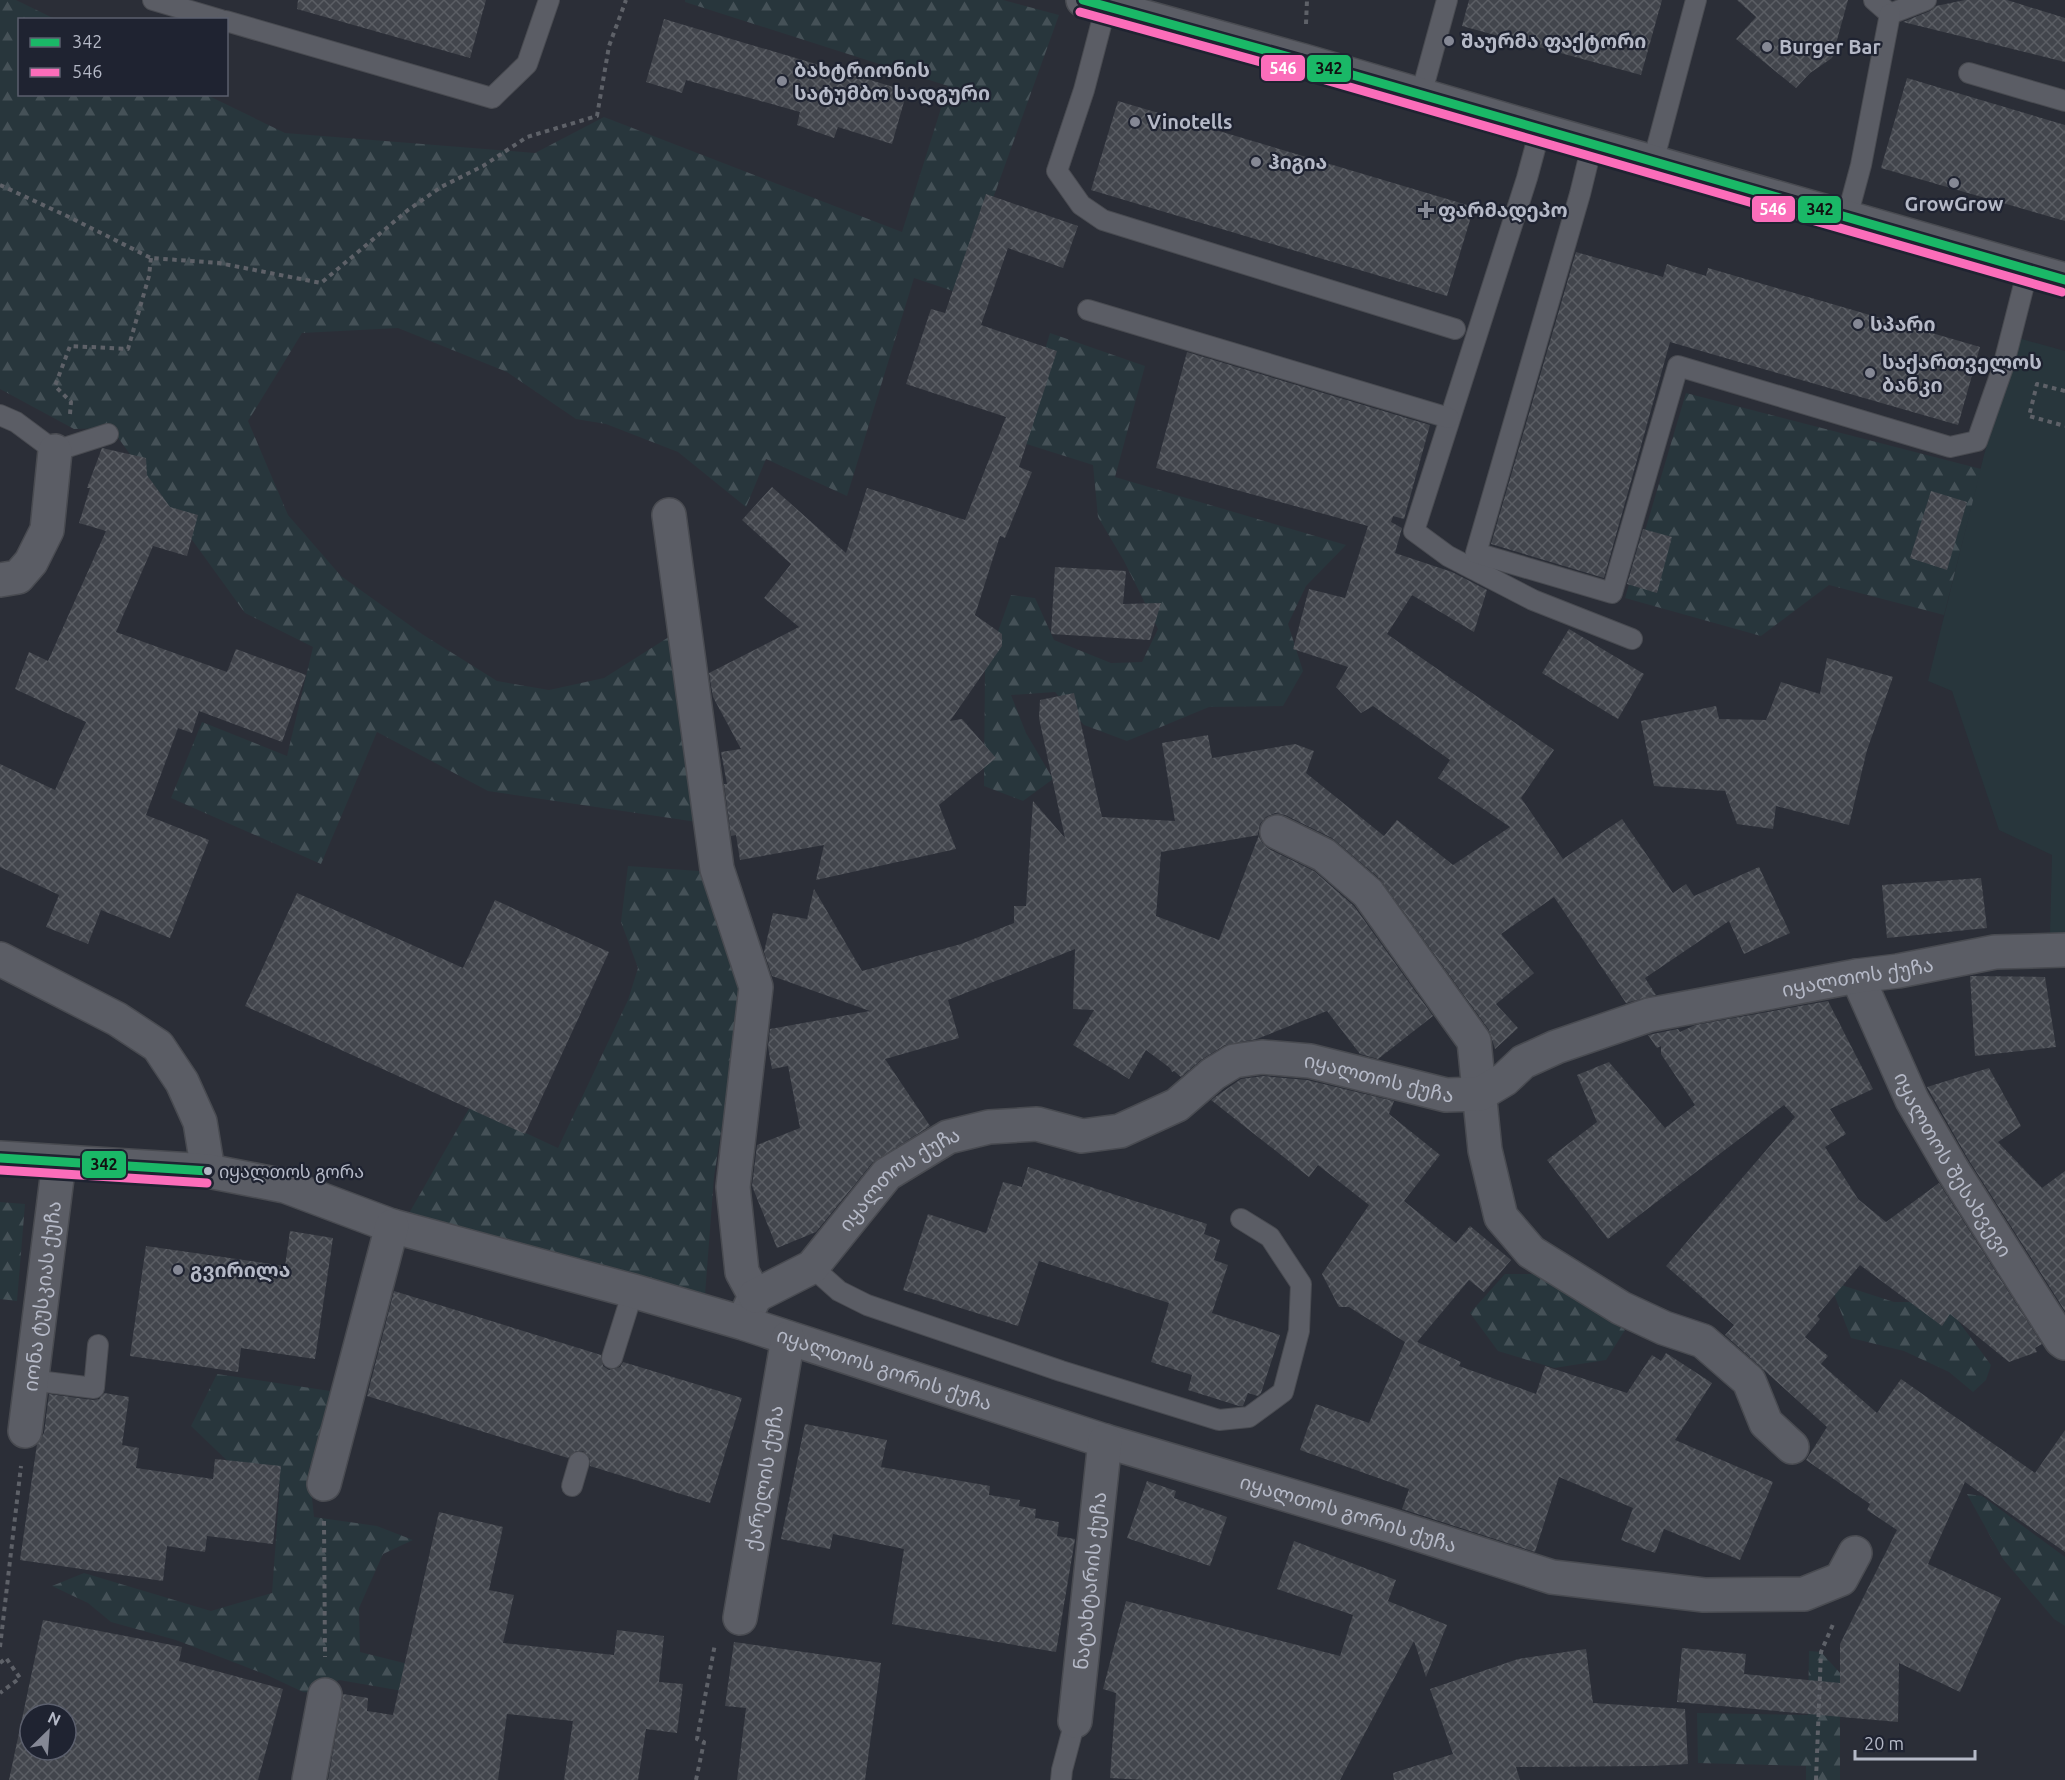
<svg xmlns="http://www.w3.org/2000/svg" width="2065" height="1780" font-family="Ubuntu,'Noto Sans Georgian',sans-serif">
<defs>
<pattern id="forest-firs" width="22" height="20" patternUnits="userSpaceOnUse" patternTransform="scale(1.5)"><rect width="22" height="20" fill="#28363c"/><path d="M5 1l3.5 6h-7zM16 11l3.5 6h-7z" fill="#455157"/></pattern>
<pattern id="building-cross-hatch" width="8" height="8" patternUnits="userSpaceOnUse" patternTransform="scale(1.5)"><rect width="8" height="8" fill="#42454c"/><path d="M0 0l8 8M0 8l8-8" fill="none" stroke="#5b5e64"/></pattern>
</defs>
<rect width="100%" height="100%" fill="#2b2e37"/>
<polygon fill="#28363c" points="2018,338 2065,351 2065,933 2050,934 2052,855 1999,830 1952,691 1928,681 1984,455"/>
<g fill="url(#forest-firs)">
<polygon points="0,0 16,0 55,19 20,20 20,94 207,95 285,133 535,153 604,117 902,232 948,86 685,2 685,0 1003,0 1059,15 959,293 914,278 847,496 766,459 746,507 678,452 606,424 576,419 507,372 398,328 302,333 248,421 288,515 341,576 422,634 497,681 549,690 604,678 672,635 697,822 488,791 377,732 321,864 171,798 202,722 287,756 313,647 245,613 111,428 74,429 0,389"/>
<polygon points="1050,333 1145,366 1115,477 1346,545 1306,586 1288,624 1303,671 1283,706 1209,707 1127,741 1084,725 1055,692 1011,695 1026,733 1053,779 1023,801 984,786 985,668 1011,595 1035,598 1054,640 1111,663 1142,662 1158,629 1124,561 1098,517 1093,465 1017,441"/>
<polygon points="1686,393 1981,469 1944,615 1829,585 1761,636 1625,598"/>
<polygon points="628,866 699,871 744,982 714,1177 705,1295 408,1215 470,1107 558,1148 628,1000 638,968 621,922"/>
<polygon points="0,1202 25,1204 17,1301 0,1299"/>
<polygon points="1505,1274 1539,1274 1581,1299 1625,1330 1606,1360 1554,1368 1498,1351 1470,1313"/>
<polygon points="1829,1281 1894,1302 1923,1302 1942,1299 1991,1365 1986,1380 1973,1392 1949,1372 1904,1351 1851,1338"/>
<polygon points="217,1374 337,1392 309,1469 314,1517 377,1526 413,1540 383,1554 359,1608 360,1652 436,1671 475,1699 397,1690 339,1680 314,1693 303,1692 267,1675 176,1640 111,1622 88,1603 52,1586 84,1573 211,1611 272,1593 280,1484 239,1472 191,1426"/>
<polygon points="1967,1494 1982,1496 2065,1557 2065,1626 2054,1619 2003,1559"/>
<polygon points="1809,1651 1821,1652 1840,1673 1840,1780 1806,1780 1806,1766 1698,1763 1697,1713 1808,1715"/>
</g>
<g fill="url(#building-cross-hatch)" fill-rule="evenodd">
<polygon points="298,0 486,0 470,58 297,9"/>
<polygon points="1469,0 1662,0 1641,75 1462,26"/>
<polygon points="1737,0 1848,0 1832,58 1810,73 1796,88 1736,39 1756,17"/>
<polygon points="1965,0 2007,0 2065,18 2065,62 1903,22 1930,11 1936,6"/>
<polygon points="664,19 907,91 892,144 838,127 834,138 797,125 800,112 686,80 682,93 646,82"/>
<polygon points="1907,78 2065,125 2065,221 1881,168"/>
<polygon points="1118,101 1474,207 1447,296 1091,190"/>
<polygon points="986,194 1078,226 1063,268 1008,248 981,325 1057,351 1019,467 1032,472 1005,538 1000,536 975,615 1002,634 1002,646 950,721 962,719 996,758 939,805 956,849 816,880 824,845 740,860 736,835 731,836 724,784 727,784 721,752 741,749 713,697 709,673 799,627 764,598 791,564 742,520 772,487 846,553 867,488 965,520 1006,417 906,384 931,309 945,313"/>
<polygon points="1576,252 1663,277 1667,264 1706,276 1708,268 1980,347 1958,425 1670,342 1604,578 1491,544"/>
<path d="M1187 352 1430 425 1404 519 1393 516 1391 522 1402 528 1395 553 1452 572 1487 590 1474 632 1412 595 1387 634 1554 750 1521 798 1563 859 1622 819 1673 893 1686 884 1694 896 1759 867 1790 933 1744 954 1729 921 1645 978 1656 995 1626 1003 1554 897 1501 934 1534 973 1496 1004 1518 1028 1495 1049 1489 1030 1380 879 1332 838 1285 815 1275 813 1266 817 1260 824 1258 834 1262 843 1269 849 1314 871 1354 906 1433 1016 1378 1059 1360 1054 1327 1011 1257 1039 1225 1045 1201 1060 1181 1077 1174 1071 1172 1072 1170 1068 1146 1050 1129 1079 1073 1045 1094 1010 1073 1009 1075 949 948 1000 959 1038 885 1059 930 1126 873 1162 816 1232 777 1248 752 1186 757 1145 800 1128 788 1066 772 1069 768 1047 770 1029 870 1011 772 976 764 952 773 913 807 919 814 889 862 971 961 944 1014 923V906H1026L1033 801 1065 838 1039 718 1040 700 1074 693 1102 817 1175 821 1162 743 1208 735 1212 758 1295 744 1314 751 1306 773 1384 836 1397 820 1453 865 1510 827 1438 778 1450 760 1373 706 1361 713 1336 687 1348 667 1293 649 1309 589 1345 598 1368 526 1156 468ZM1259 835 1219 940 1156 916 1161 852Z"/>
<polygon points="102,448 146,458 147,475 170,507 198,515 187,556 153,546 116,632 227,672 236,649 306,675 282,742 199,711 192,733 178,728 146,815 209,840 170,938 101,910 88,944 46,927 59,895 0,867 0,764 55,790 86,722 15,689 29,652 48,661 106,531 79,523 90,488 87,488"/>
<polygon points="1931,491 1967,502 1947,570 1910,558"/>
<polygon points="1643,529 1672,537 1657,593 1627,584"/>
<polygon points="1055,567 1126,571 1123,604 1161,603 1150,640 1051,634"/>
<polygon points="1569,629 1644,674 1618,719 1542,673"/>
<polygon points="1827,658 1893,677 1867,750 1849,825 1776,806 1773,829 1737,824 1725,791 1654,786 1641,721 1716,706 1719,719 1766,720 1781,682 1820,694"/>
<polygon points="1981,878 1987,928 1887,938 1882,885"/>
<polygon points="297,893 463,968 495,900 609,952 525,1134 245,1006"/>
<polygon points="1970,976 2045,977 2056,1047 1975,1056"/>
<polygon points="1828,1001 1873,1089 1830,1109 1846,1134 1825,1147 1858,1199 1886,1222 1939,1183 2042,1344 2035,1348 2037,1352 2009,1362 1950,1314 1942,1326 1860,1265 1817,1316 1820,1319 1805,1337 1828,1356 1821,1364 1877,1413 1901,1379 2035,1473 2065,1430 2065,1552 1965,1482 1928,1564 2001,1598 1960,1692 1899,1663 1898,1722 1677,1702 1682,1648 1746,1654 1744,1674 1840,1683 1840,1644 1897,1530 1867,1510 1870,1504 1806,1460 1827,1427 1725,1335 1734,1325 1666,1266 1795,1117 1784,1105 1608,1239 1547,1160 1597,1122 1577,1075 1609,1062 1665,1128 1695,1105 1661,1054 1661,1046 1657,1048 1648,1035 1678,1029 1680,1032 1695,1025"/>
<polygon points="1989,1068 2021,1126 1998,1142 2042,1188 2065,1171 2065,1311 1968,1159 1927,1087"/>
<polygon points="1263,1076 1307,1080 1394,1101 1389,1114 1440,1155 1404,1201 1456,1243 1470,1226 1511,1260 1484,1292 1469,1280 1417,1342 1461,1362 1459,1366 1536,1394 1545,1366 1627,1393 1652,1355 1661,1361 1666,1353 1712,1383 1675,1440 1773,1482 1740,1560 1664,1529 1655,1553 1621,1540 1633,1508 1559,1477 1535,1552 1402,1509 1409,1489 1300,1450 1316,1404 1369,1423 1405,1342 1349,1307 1339,1307 1322,1274 1369,1205 1318,1165 1309,1177 1211,1100 1241,1079"/>
<polygon points="1028,1167 1207,1224 1204,1234 1220,1240 1214,1260 1228,1265 1212,1313 1280,1335 1261,1393 1258,1396 1248,1393 1243,1406 1239,1406 1188,1390 1192,1375 1151,1362 1169,1303 1039,1261 1018,1326 903,1290 928,1214 986,1233 1003,1182 1022,1187"/>
<polygon points="290,1231 333,1238 315,1359 241,1348 238,1372 130,1356 146,1246 285,1266"/>
<polygon points="394,1291 601,1355 603,1366 609,1370 620,1367 623,1362 742,1398 710,1503 590,1466 590,1459 583,1451 576,1451 568,1458 367,1396"/>
<polygon points="104,1393 129,1397 122,1445 139,1448 136,1468 213,1479 215,1459 281,1466 273,1544 207,1536 205,1552 167,1546 163,1581 20,1560 37,1444 44,1433 49,1394 93,1400 99,1399"/>
<polygon points="805,1424 887,1440 881,1467 990,1486 989,1495 1020,1500 1019,1506 1036,1509 1035,1518 1059,1522 1057,1536 1075,1539 1056,1652 892,1624 904,1549 833,1534 830,1549 781,1539"/>
<polygon points="1147,1481 1176,1491 1174,1498 1227,1517 1210,1566 1127,1538"/>
<polygon points="439,1512 503,1527 489,1590 514,1595 503,1643 614,1655 617,1630 664,1636 659,1682 683,1684 677,1733 646,1729 638,1780 564,1780 573,1721 507,1714 498,1780 328,1780 343,1694 368,1698 367,1711 393,1715"/>
<polygon points="1294,1541 1396,1580 1388,1601 1447,1625 1426,1677 1414,1641 1340,1780 1145,1780 1110,1778 1116,1693 1103,1689 1126,1601 1340,1656 1353,1615 1277,1589"/>
<path d="M43 1620 182 1647 179 1661 283 1689 258 1780H9ZM30 1714H66V1750H30Z"/>
<polygon points="734,1642 881,1663 865,1780 737,1780 746,1708 725,1706"/>
<polygon points="1586,1649 1593,1703 1685,1709 1688,1764 1650,1766 1516,1767 1520,1780 1394,1780 1393,1773 1453,1754 1430,1689 1518,1659"/>
</g>
<g fill="none" stroke-linecap="round" stroke-linejoin="round">
<defs>
<g id="service">
<polyline points="153,0 221,20"/>
<polyline points="1874,0 1890,14"/>
<polyline points="1106,6 1084,90 1057,171 1081,205 1103,220 1455,329"/>
<polyline points="1890,14 1926,0"/>
<polyline points="226,21 492,98 527,64 549,0"/>
<polyline points="1969,73 2065,101"/>
<polyline points="1421,95 1447,0"/>
<polyline points="1540,130 1527,178 1414,531 1448,556 1533,600 1632,639"/>
<polyline points="1592,145 1580,194 1476,553 1612,593 1678,366 1950,447 1977,441 2003,367 2028,269"/>
<polyline points="1653,162 1696,0"/>
<polyline points="1847,217 1861,165 1890,14"/>
<polyline points="1088,310 1449,418"/>
<polyline points="0,415 16,422 55,451 108,434"/>
<polyline points="812,1267 839,1291 867,1305 1061,1371 1219,1420 1249,1417 1283,1392 1299,1331 1301,1284 1270,1237 1241,1219"/>
<polyline points="612,1358 633,1291"/>
<polyline points="30,1380 94,1388 98,1345"/>
<polyline points="572,1486 579,1462"/>
<polyline points="1061,1780 1062,1770 1075,1721"/>
</g>
<g id="minor">
<polyline points="669,515 717,869 756,987 733,1187 742,1272 755,1296 746,1316"/>
<polyline points="0,580 18,577 31,562 47,530 55,451"/>
<polyline points="1277,832 1324,855 1368,893 1474,1041 1485,1150 1501,1217 1531,1252 1621,1308 1664,1328 1703,1341 1749,1381 1766,1423 1792,1447"/>
<polyline points="0,959 117,1019 158,1046 182,1082 200,1122 208,1171"/>
<path id="s1" d="M1857 976 1912 1100 1952 1169 2061 1340 2065 1343"/>
<path id="s2" d="M0 1158 208 1171 285 1186 392 1226 633 1291 743 1323 1105 1441 1389 1525 1552 1577 1704 1595 1804 1594 1841 1579 1855 1553"/>
<path id="s3" d="M755 1296 812 1267 887 1174 948 1137 989 1127 1037 1124 1082 1136 1120 1131 1177 1105 1213 1074 1234 1061 1262 1057 1310 1061 1446 1095 1480 1094 1505 1079 1523 1062 1556 1047 1649 1015 1857 976 1898 971 1995 952 2065 950"/>
<path id="s4" d="M25 1431 59 1162"/>
<polyline points="324,1484 392,1226"/>
<path id="s5" d="M740 1618 788 1338"/>
<path id="s6" d="M1075 1721 1105 1441"/>
<polyline points="309,1780 325,1695"/>
</g>
<polyline id="tertiary" points="1083,0 1304,61 1540,130 2065,280"/>
</defs>
<use href="#service" stroke="#494b51" stroke-width="22"/>
<use href="#minor" stroke="#494b51" stroke-width="36"/>
<use href="#tertiary" stroke="#494b51" stroke-width="36"/>
<g stroke="#5e6168" stroke-width="4" stroke-dasharray="4.5 4.5" stroke-linecap="butt">
<polyline points="1306,24 1307,0"/>
<polyline points="0,185 69,217 151,258 219,263 321,283 408,210 441,187 483,166 527,137 597,116 609,46 626,0"/>
<polyline points="2065,391 2037,384 2029,416 2065,426"/>
<polyline points="70,414 71,402 55,386 70,346 128,349 149,276 151,258"/>
<polyline points="324,1521 325,1657"/>
<polyline points="0,1647 21,1466"/>
<polyline points="0,1663 6,1658 20,1678 0,1693"/>
<polyline points="696,1780 704,1742 697,1739 715,1644"/>
<polyline points="1816,1780 1821,1652 1834,1622"/>
</g>
<use href="#service" stroke="#5b5d65" stroke-width="20"/>
<use href="#minor" stroke="#5b5d65" stroke-width="33"/>
<use href="#tertiary" stroke="#5b5d65" stroke-width="33"/>
<defs>
<g id="bus-1">
<polyline points="1083,0 1304,61 2065,280"/>
<polyline points="0,1158 208,1171"/>
</g>
<g id="bus-2">
<polyline points="1080,12 1301,73 2062,292"/>
<polyline points="0,1170 207,1183"/>
</g>
</defs>
<use href="#bus-1" stroke="#1f2331" stroke-width="14"/>
<use href="#bus-2" stroke="#1f2331" stroke-width="14"/>
<use href="#bus-1" stroke="#1ab867" stroke-width="9"/>
<use href="#bus-2" stroke="#fb6dba" stroke-width="9"/>
</g>
<g fill="#858895" stroke="#1f2331" stroke-width="2">
<circle cx="1449" cy="41" r="6"/>
<circle cx="1767" cy="47" r="6"/>
<circle cx="782" cy="81" r="6"/>
<circle cx="1135" cy="122" r="6"/>
<circle cx="1256" cy="162" r="6"/>
<circle cx="1954" cy="183" r="6"/>
<path d="M1423 201h6v6h6v6h-6v6h-6v-6h-6v-6h6z"/>
<circle cx="1858" cy="324" r="6"/>
<circle cx="1870" cy="373" r="6"/>
<circle cx="178" cy="1270" r="6"/>
</g>
<circle fill="#b5b9c7" stroke="#1f2331" stroke-width="2" cx="208" cy="1171" r="5"/>
<g text-anchor="middle" stroke-width="4.5" stroke-linejoin="round" paint-order="stroke">
<g font-size="18" fill="#b5b9c7" stroke="#1f2331" text-anchor="start">
<text x="219" y="1178">იყალთოს გორა</text>
</g>
<g font-size="20" font-weight="bold" fill="#b5b9c7" stroke="#1f2331" text-anchor="start">
<text x="1461" y="48">შაურმა ფაქტორი</text>
<text x="1779" y="54">Burger Bar</text>
<text x="794" y="77">ბახტრიონის<tspan x="794" dy="23">სატუმბო სადგური</tspan></text>
<text x="1147" y="129">Vinotells</text>
<text x="1268" y="169">ჰიგია</text>
<text x="1954" y="211" text-anchor="middle">GrowGrow</text>
<text x="1438" y="217">ფარმადეპო</text>
<text x="1870" y="331">სპარი</text>
<text x="1882" y="369">საქართველოს<tspan x="1882" dy="23">ბანკი</tspan></text>
<text x="190" y="1277">გვირილა</text>
</g>
<g font-size="20" fill="#b5b9c7" stroke="#1f2331">
<text dy="7" stroke="none"><textPath href="#s3" startOffset="1216">იყალთოს ქუჩა</textPath></text>
<text dy="7" stroke="none"><textPath href="#s3" startOffset="712">იყალთოს ქუჩა</textPath></text>
<text dy="7" stroke="none"><textPath href="#s1" startOffset="212">იყალთოს შესახვევი</textPath></text>
<text dy="7" stroke="none"><textPath href="#s3" startOffset="190">იყალთოს ქუჩა</textPath></text>
<text dy="7" stroke="none"><textPath href="#s4" startOffset="136">იონა ტუსკიას ქუჩა</textPath></text>
<text dy="7" stroke="none"><textPath href="#s2" startOffset="914">იყალთოს გორის ქუჩა</textPath></text>
<text dy="7" stroke="none"><textPath href="#s5" startOffset="142">ქარელის ქუჩა</textPath></text>
<text dy="7" stroke="none"><textPath href="#s2" startOffset="1400">იყალთოს გორის ქუჩა</textPath></text>
<text dy="7" stroke="none"><textPath href="#s6" startOffset="141">ნატახტარის ქუჩა</textPath></text>
</g>
</g>
<g stroke="#1f2331" stroke-width="2">
<rect x="1260" y="54" width="46" height="28" rx="6" fill="#fb6dba"/>
<rect x="1306" y="54" width="46" height="29" rx="6" fill="#1ab867"/>
<rect x="1751" y="195" width="45" height="28" rx="6" fill="#fb6dba"/>
<rect x="1797" y="195" width="45" height="29" rx="6" fill="#1ab867"/>
<rect x="81" y="1150" width="46" height="29" rx="6" fill="#1ab867"/>
</g>
<g font-size="16" text-anchor="middle" font-weight="bold" fill="#fff">
<text x="1283" y="74">546</text>
<text x="1773" y="215">546</text>
</g>
<g font-size="16" text-anchor="middle" font-weight="bold" fill="#111">
<text x="1329" y="74">342</text>
<text x="1820" y="215">342</text>
<text x="104" y="1170">342</text>
</g>
<rect x="18" y="18" width="210" height="78" fill="#1f2331" stroke="#5b5f6d" stroke-width="1.5"/>
<rect x="30" y="38" width="30" height="9" fill="#1ab867" stroke="#5b5f6d" stroke-width="1.5"/>
<text x="72" y="48" font-size="18" fill="#b5b9c7">342</text>
<rect x="30" y="68" width="30" height="9" fill="#fb6dba" stroke="#5b5f6d" stroke-width="1.5"/>
<text x="72" y="78" font-size="18" fill="#b5b9c7">546</text>
<g transform="translate(48 1732) rotate(25)"><circle r="28" fill="#1f2331" stroke="#5b5f6d" stroke-width="1.5"/>
<path d="M0-4.5L10 22L0 15L-10 22Z" fill="#858895"/>
<text y="-9" font-size="16" font-weight="bold" text-anchor="middle" fill="#b5b9c7">N</text>
</g>
<path d="M1855 1750v9h120v-9" fill="none" stroke="#b5b9c7" stroke-width="3"/>
<text x="1864" y="1750" font-size="18" fill="#b5b9c7" stroke="#1f2331" stroke-width="4.5" paint-order="stroke">20 m</text>
</svg>
